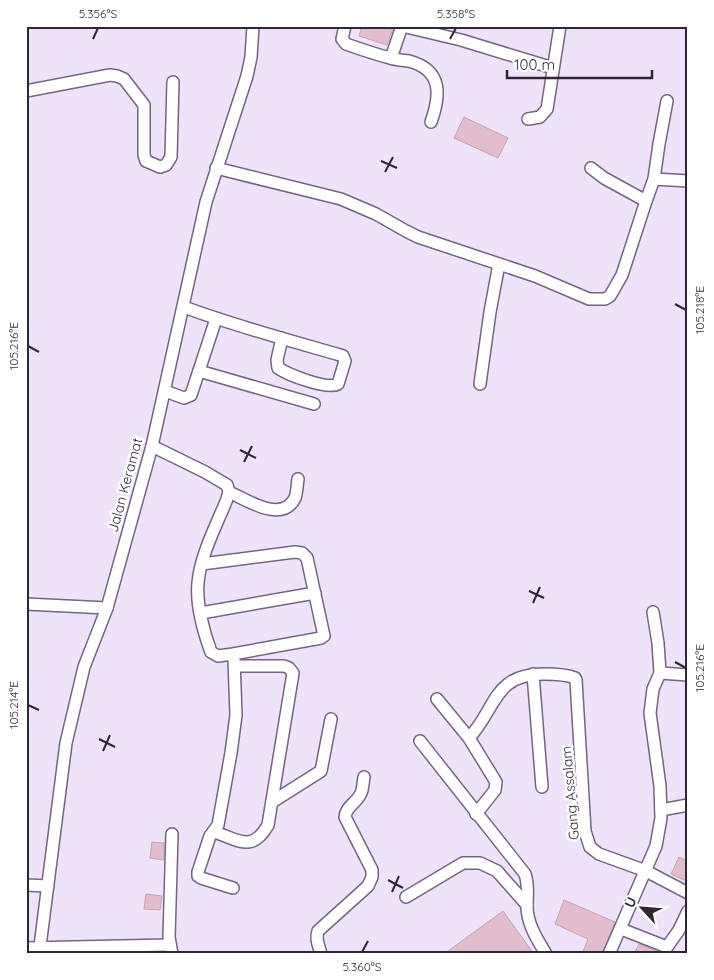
<svg xmlns="http://www.w3.org/2000/svg" width="714" height="980" font-family="Quicksand,sans-serif">
<rect width="100%" height="100%" fill="#efe2fb"/>
<g fill="#e2bdcd" stroke="#c6a3b2">
<polygon points="362,26 394,26 387,45 359,36"/>
<polygon points="464,117 508,138 498,158 454,138"/>
<polygon points="152,842 164,843 164,860 150,858"/>
<polygon points="679,857 688,861 688,882 671,874"/>
<polygon points="146,894 162,896 160,910 144,909"/>
<polygon points="564,900 615,922 602,954 582,954 588,939 555,924"/>
<polygon points="503,911 534,954 444,954"/>
<polygon points="639,944 652,949 662,954 634,954"/>
</g>
<g fill="none" stroke-linecap="round" stroke-linejoin="round">
<defs>
<g id="minor">
<path d="M345 26 342 39 346 44C360 49 375 54 390 58 396 60 403 60 409 61 442 70 441 94 431 122"/>
<polyline points="402,26 461,40 553,68"/>
<polyline points="391,58 402,26"/>
<polyline points="26,91 110,75 117,76 124,79 144,105 144,155 146,161 160,167 166,165 171,157 173,82"/>
<polyline points="528,119 540,117 547,109 560,26"/>
<polyline points="216,168 341,199 376,214 406,231 418,237 535,276 589,299 605,299 610,296 622,275 646,201 654,179 659,144 667,101"/>
<polyline points="591,168 604,178 646,201"/>
<polyline points="654,179 688,181"/>
<path d="M184 307C235 326 288 340 340 355L343 356 345 361 338 384C327 390 289 375 278 368L277 360 282 338"/>
<polyline points="199,371 314,404"/>
<polyline points="480,384 490,312 499,264"/>
<polyline points="165,391 184,398 191,395 216,319"/>
<path d="M152 446 205 472 227 485 229 492 227 499C217 524 200 556 198 583 196 604 204 633 211 652L218 656 233 654 321 638 324 636 307 558 302 553 295 552 202 564"/>
<path d="M229 492C247 500 282 524 295 498 297 493 297 485 298 479"/>
<polyline points="26,604 107,608"/>
<polyline points="201,613 315,593"/>
<polyline points="660,673 688,675"/>
<polyline points="533,674 542,787"/>
<polyline points="437,699 469,738 496,782 495,790 476,814"/>
<path d="M469 738C497 708 493 674 544 674 554 674 566 674 575 678L576 680 585 831 590 847 599 854 646 871 688 893"/>
<path d="M420 741 525 874C529 886 527 894 527 906 527 924 537 939 546 954"/>
<polyline points="272,802 321,771 331,719"/>
<polyline points="661,810 688,805"/>
<path d="M214 832C239 840 252 853 268 825L293 673 289 668 284 666H236"/>
<polyline points="172,834 169,937 172,954"/>
<polyline points="26,885 48,886"/>
<polyline points="233,888 201,878 198,876 198,872 210,836 218,825 231,753 236,715 234,660"/>
<polyline points="406,897 463,863 480,863 497,871 527,905"/>
<polyline points="621,929 667,947 679,930 688,911"/>
<polyline points="26,948 169,945"/>
<polyline points="39,954 66,743 84,667 107,608 152,446 206,202 247,76 251,57 253,26"/>
<path d="M321 954C319 946 315 939 318 931L368 886 372 877V870L345 817C346 806 357 803 361 793 363 789 363 782 364 777"/>
<polyline points="609,954 656,846 661,818 660,786 650,713 653,689 660,673 658,643 653,612"/>
</g>
</defs>
<use href="#minor" stroke="#746581" stroke-width="14"/>
<use href="#minor" stroke="#fff" stroke-width="11"/>
</g>
<path fill="none" stroke="#2e2733" stroke-width="2" d="M93 39 98 28M450 39 456 28M381 161 397 168M385 172 393 157M675 304 686 310M28 346 39 352M240 450 256 458M244 462 252 446M529 591 544 598M533 603 540 587M675 662 686 668M28 705 39 710M99 739 115 747M103 751 110 735M388 880 403 888M392 892 399 876M362 952 368 941"/>
<g text-anchor="middle" stroke-width="5" stroke-linejoin="round" paint-order="stroke">
<g font-size="14" fill="#2e2733" stroke="#fff">
<text transform="translate(125 485) rotate(-75)" y="5">Jalan Keramat</text>
<text transform="translate(570 793) rotate(-95)" y="5">Gang Assalam</text>
</g>
</g>
<rect width="714" height="980" fill="none" stroke="#ffffff" stroke-width="55"/>
<g transform="translate(642 908) rotate(296)" stroke="#ffffff" stroke-width="4" paint-order="stroke">
<path d="M0-4L9 19L0 12L-9 19Z" fill="#2e2733"/>
<text y="-8" font-size="14" font-weight="bold" text-anchor="middle" fill="#2e2733">U</text>
</g>
<path d="M507 70v8h145v-8" fill="none" stroke="#2e2733" stroke-width="2.5"/>
<text x="514" y="70" font-size="15" fill="#2e2733" stroke="#ffffff" stroke-width="4" paint-order="stroke">100 m</text>
<rect x="28" y="28" width="658" height="924" fill="none" stroke="#2e2733" stroke-width="2"/>
<g font-size="12" text-anchor="middle" fill="#2e2733">
<text x="98" y="18">5.356°S</text>
<text x="456" y="18">5.358°S</text>
<text transform="translate(700 310) rotate(-90)" y="4">105.218°E</text>
<text transform="translate(14 346) rotate(-90)" y="4">105.216°E</text>
<text transform="translate(700 668) rotate(-90)" y="4">105.216°E</text>
<text transform="translate(14 705) rotate(-90)" y="4">105.214°E</text>
<text x="362" y="971">5.360°S</text>
</g>
</svg>
